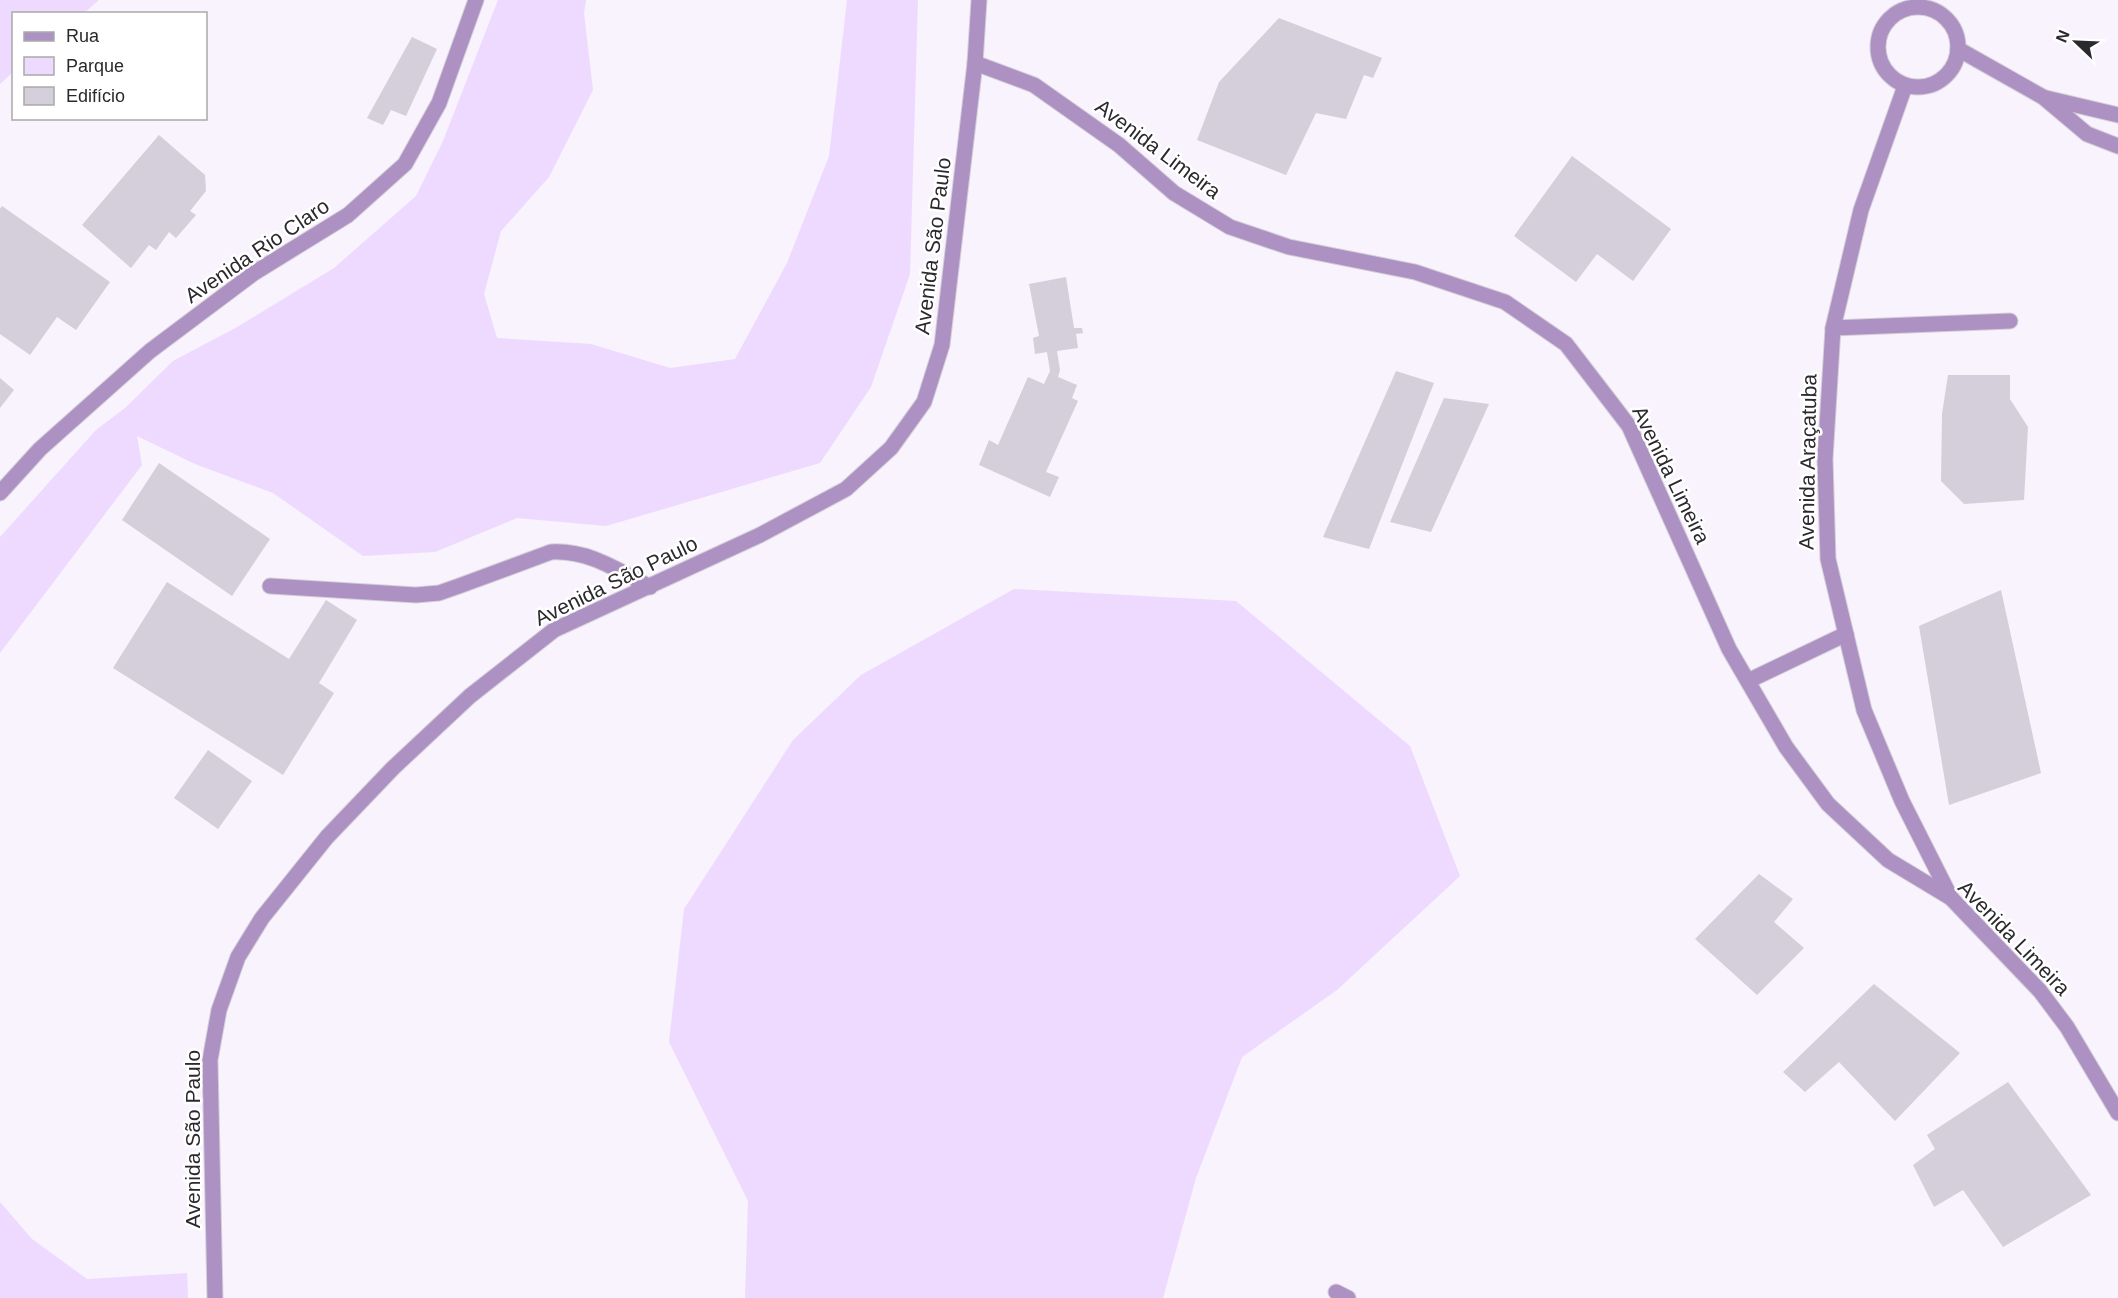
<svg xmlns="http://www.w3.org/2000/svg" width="2118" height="1298" font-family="Arial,sans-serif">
<rect width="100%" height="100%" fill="#f8f3fd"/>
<g fill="#eed9ff">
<polygon points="0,0 99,0 84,13 14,14 13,72 0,84"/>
<polygon points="498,0 586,0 584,13 593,90 549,177 501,231 484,294 497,338 591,344 670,368 735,359 787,263 829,156 847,0 918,0 910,274 871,387 820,463 606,526 517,518 435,552 363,556 273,493 195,464 137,436 142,465 0,653 0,537 96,430 125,408 173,361 239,326 334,268 416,196 443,141"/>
<polygon points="1014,589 1236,601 1410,746 1460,876 1337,990 1242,1057 1196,1178 1163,1298 745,1298 748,1201 669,1042 684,909 793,740 861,675"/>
<polygon points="0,1202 32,1239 87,1279 187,1273 188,1298 0,1298"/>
</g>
<g fill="#d5cedb">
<polygon points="1279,18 1382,58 1373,78 1364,75 1346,119 1316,113 1286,175 1197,140 1219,82"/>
<polygon points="412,37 437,49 406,116 391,110 383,125 367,118"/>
<polygon points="159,135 205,175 206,191 190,211 196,215 176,238 169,232 156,250 149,245 131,268 82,225"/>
<polygon points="1572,156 1671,229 1633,281 1597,254 1576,282 1514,236"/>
<polygon points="2,206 110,282 76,330 57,317 30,355 0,334 0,209"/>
<polygon points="1066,277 1074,328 1082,328 1083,333 1076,334 1078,348 1057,351 1060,370 1058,377 1077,385 1072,398 1078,401 1046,472 1059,477 1050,497 979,465 989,440 998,445 1028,377 1044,384 1050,371 1047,352 1035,354 1033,338 1039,336 1029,284"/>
<polygon points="1396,371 1434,383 1369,549 1323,537"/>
<polygon points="1948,375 2010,375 2010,399 2028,427 2024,500 1964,504 1941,481 1942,414"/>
<polygon points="0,378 14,390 0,408"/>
<polygon points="1444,398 1489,404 1431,532 1390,522"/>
<polygon points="159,463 270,539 232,596 122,520"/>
<polygon points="167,582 289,659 326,600 357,620 319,683 334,693 283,775 113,668"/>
<polygon points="2001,590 2041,773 1949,805 1919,626"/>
<polygon points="208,750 252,781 218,829 174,798"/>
<polygon points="1759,874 1793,899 1774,922 1804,948 1757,995 1695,939"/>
<polygon points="1874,984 1960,1053 1895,1121 1839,1062 1805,1092 1783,1072"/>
<polygon points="2008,1082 2091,1195 2003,1247 1963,1190 1934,1207 1913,1165 1935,1149 1927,1135"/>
</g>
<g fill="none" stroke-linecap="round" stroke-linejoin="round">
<defs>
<g id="minor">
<circle cx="1918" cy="47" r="40"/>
<polyline points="1958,49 2043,97 2087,134 2118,146"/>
<polyline points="975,63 1034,85 1119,145 1174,193 1230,227 1289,247 1415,272 1505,302 1566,344 1629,426 1729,649 1786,747 1828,804 1888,860 1951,898 2040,991 2067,1027 2118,1113"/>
<polyline points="1905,86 1861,210 1833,328 1825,459 1828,559 1864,710 1902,801 1951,898"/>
<polyline points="2046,98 2118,115"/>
<polyline points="1833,328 2010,321"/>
<polyline points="0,493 40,449 150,351 254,273 348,215 405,164 439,103 476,0"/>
<path d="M270 586 416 595 439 593 459 586 551 552C589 550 617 570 650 587"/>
<polyline points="1748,681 1846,634"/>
<polyline points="1336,1292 1348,1298"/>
<polyline points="215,1298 210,1060 219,1010 238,957 262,918 327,837 393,768 470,696 554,630 760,535 846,489 891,448 924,402 942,345 975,63 979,0"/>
</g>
</defs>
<use href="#minor" stroke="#d3cfd8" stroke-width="17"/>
<use href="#minor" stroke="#ac91c2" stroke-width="15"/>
</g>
<g text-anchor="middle" stroke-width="5" stroke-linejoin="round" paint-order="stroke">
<g font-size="21" fill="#2b292d" stroke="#fff">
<text transform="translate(1158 149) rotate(37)" y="7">Avenida Limeira</text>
<text transform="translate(933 246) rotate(-83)" y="7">Avenida São Paulo</text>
<text transform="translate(257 251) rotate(-34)" y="7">Avenida Rio Claro</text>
<text transform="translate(1808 462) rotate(-89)" y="7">Avenida Araçatuba</text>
<text transform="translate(1671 475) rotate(64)" y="7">Avenida Limeira</text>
<text transform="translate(616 581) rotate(-26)" y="7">Avenida São Paulo</text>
<text transform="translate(2014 938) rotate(46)" y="7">Avenida Limeira</text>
<text transform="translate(193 1139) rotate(-90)" y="7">Avenida São Paulo</text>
</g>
</g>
<rect x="12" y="12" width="195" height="108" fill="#ffffff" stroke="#aaa9ab" stroke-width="1.5"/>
<rect x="24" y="32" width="30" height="9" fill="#ac91c2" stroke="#aaa9ab" stroke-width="1.5"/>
<text x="66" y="42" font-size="18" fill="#2b292d">Rua</text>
<rect x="24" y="57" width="30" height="18" fill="#eed9ff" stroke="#aaa9ab" stroke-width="1.5"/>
<text x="66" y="72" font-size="18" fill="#2b292d">Parque</text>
<rect x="24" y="87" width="30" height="18" fill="#d5cedb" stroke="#aaa9ab" stroke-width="1.5"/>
<text x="66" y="102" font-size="18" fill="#2b292d">Edifício</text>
<g transform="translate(2076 42) rotate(293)" stroke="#ffffff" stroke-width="4.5" paint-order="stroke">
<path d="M0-4.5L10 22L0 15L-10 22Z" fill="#2b292d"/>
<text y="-9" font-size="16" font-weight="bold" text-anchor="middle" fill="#2b292d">N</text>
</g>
</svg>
